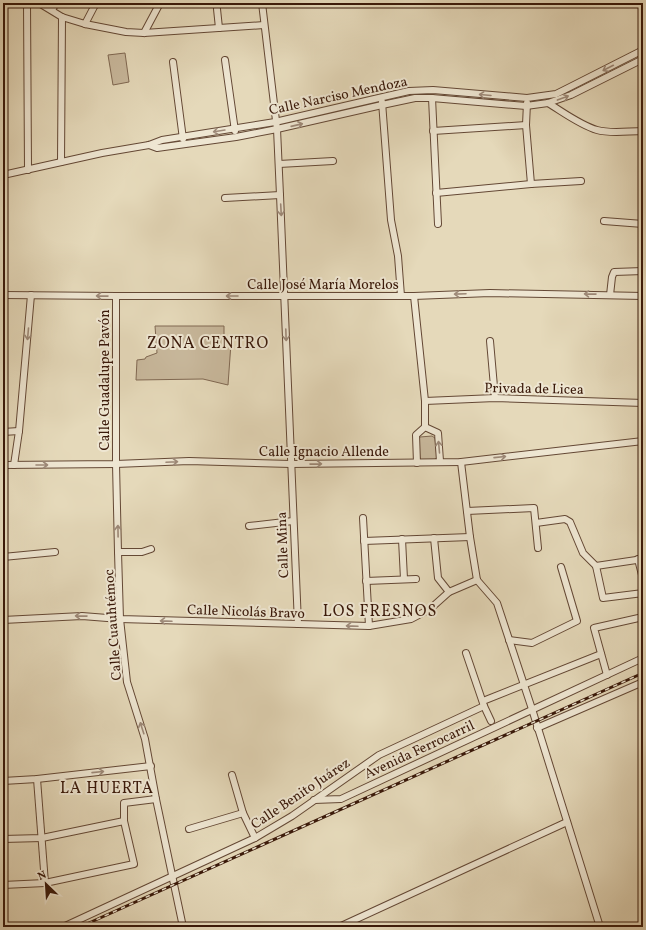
<svg xmlns="http://www.w3.org/2000/svg" width="646" height="930" font-family="Vollkorn,serif">
<rect width="100%" height="100%" fill="#e5d9ba"/>
<filter id="stains"><feTurbulence type="fractalNoise" baseFrequency=".005" numOctaves="4"/><feColorMatrix values="0 0 0 0 .2 0 0 0 0 .09 0 0 0 0 .02 0 0 0 .5 -.17"/></filter>
<radialGradient id="worn" r=".72"><stop offset=".6" stop-color="#630" stop-opacity="0"/><stop offset="1" stop-color="#630" stop-opacity=".3"/></radialGradient>
<g fill="#c8b89c" stroke="#806852">
<polygon points="125,53 129,82 113,85 108,55"/>
<polygon points="155,326 224,326 224,340 231,343 228,385 203,379 136,380 137,360 145,359 146,357 157,353"/>
<polygon points="432,436 435,438 437,457 434,460 421,460 419,456 418,440 420,437"/>
</g>
<g fill="none" stroke-linecap="round" stroke-linejoin="round">
<defs>
<g id="minor">
<polyline points="27,3 28,170"/>
<polyline points="39,3 62,17 85,24 126,32 144,33 264,25"/>
<polyline points="262,3 277,129 280,195 298,624"/>
<polyline points="217,9 219,28"/>
<polyline points="52,10 56,3"/>
<polyline points="85,24 96,3"/>
<polyline points="144,33 160,3"/>
<polyline points="225,60 235,131"/>
<polyline points="173,62 183,139"/>
<polyline points="432,98 438,224"/>
<polyline points="382,102 391,220 398,256 401,296"/>
<polyline points="527,103 526,125 531,184"/>
<path d="M548 103C563 112 580 125 597 130 611 134 628 131 643 131"/>
<polyline points="433,131 526,125"/>
<polyline points="149,145 157,148 236,137 277,129 382,105 415,98 432,98 526,106 548,103 571,95 643,59"/>
<polyline points="61,162 62,17"/>
<polyline points="279,164 333,161"/>
<polyline points="3,175 102,153 149,145 162,140 275,122 409,91 433,90 527,98 556,94 568,88 643,50"/>
<polyline points="436,193 531,184 581,181"/>
<polyline points="225,198 280,195"/>
<polyline points="604,221 643,224"/>
<polyline points="3,295 116,296 414,296 490,293 643,296"/>
<polyline points="610,295 612,277 614,272 643,271"/>
<polyline points="116,296 116,464 118,552 120,619 127,682 145,739 156,799 183,927"/>
<polyline points="414,296 425,401 425,427"/>
<polyline points="490,341 495,398"/>
<polyline points="425,401 495,398 643,403"/>
<polyline points="3,432 19,431"/>
<polyline points="461,462 470,537 477,580"/>
<polyline points="417,463 416,435 425,427 438,433 440,461"/>
<polyline points="3,465 116,464 189,461 291,464 461,462 643,441"/>
<polyline points="14,465 19,431 31,295"/>
<polyline points="467,511 534,508 538,548"/>
<polyline points="363,518 369,626"/>
<polyline points="536,523 565,519 570,522 583,553 596,566 603,598 643,593"/>
<polyline points="249,526 293,521"/>
<polyline points="434,538 438,578 449,592"/>
<polyline points="402,539 404,579"/>
<polyline points="364,541 470,537"/>
<polyline points="118,552 142,552 151,549"/>
<polyline points="3,557 55,552"/>
<polyline points="638,559 643,579"/>
<polyline points="596,566 643,559"/>
<polyline points="477,580 497,603 532,709 600,927"/>
<polyline points="366,581 416,579"/>
<polyline points="3,620 82,616 120,619 369,626 411,619 430,609 449,592 477,580"/>
<polyline points="509,640 532,643 577,621 561,567"/>
<polyline points="466,653 484,706 491,721"/>
<polyline points="607,675 594,628 643,617"/>
<polyline points="483,701 601,654"/>
<polyline points="537,728 643,682"/>
<polyline points="232,775 243,813 255,838"/>
<polyline points="37,779 45,883"/>
<polyline points="3,781 37,779 151,766"/>
<polyline points="314,800 341,799 643,658"/>
<polyline points="189,829 243,813"/>
<polyline points="3,839 42,838 124,821"/>
<polyline points="3,885 45,883 134,864 124,821 124,803 156,799"/>
<polyline points="63,927 255,838 292,816 379,755 484,706"/>
<polyline points="339,927 567,822"/>
</g>
</defs>
<use href="#minor" stroke="#644835" stroke-width="8"/>
<use href="#minor" stroke="#eee6d2" stroke-width="6"/>
<defs>
<polyline id="rail" points="80,927 643,673"/>
</defs>
<use href="#rail" stroke="#391809" stroke-width="3"/>
<use href="#rail" stroke="#eee6d2" stroke-width="1.5" stroke-dasharray="4.5" stroke-linecap="butt"/>
</g>
<defs><path id="oneway-shaft" d="M-6 0H5M1.5-3L5.5 0L1.5 3" fill="none" stroke-width="1.6" stroke-linecap="round" stroke-linejoin="round"/></defs>
<g stroke="#9d8978">
<use href="#oneway-shaft" transform="translate(608 68) rotate(153)"/>
<use href="#oneway-shaft" transform="translate(485 95) rotate(-175)"/>
<use href="#oneway-shaft" transform="translate(563 98) rotate(-20)"/>
<use href="#oneway-shaft" transform="translate(297 125) rotate(-13)"/>
<use href="#oneway-shaft" transform="translate(219 131) rotate(171)"/>
<use href="#oneway-shaft" transform="translate(281 210) rotate(87)"/>
<use href="#oneway-shaft" transform="translate(460 294) rotate(178)"/>
<use href="#oneway-shaft" transform="translate(590 294) rotate(-179)"/>
<use href="#oneway-shaft" transform="translate(102 296) rotate(-179)"/>
<use href="#oneway-shaft" transform="translate(232 296) rotate(-180)"/>
<use href="#oneway-shaft" transform="translate(28 334) rotate(95)"/>
<use href="#oneway-shaft" transform="translate(286 335) rotate(88)"/>
<use href="#oneway-shaft" transform="translate(439 447) rotate(-95)"/>
<use href="#oneway-shaft" transform="translate(500 457) rotate(-6)"/>
<use href="#oneway-shaft" transform="translate(172 462) rotate(-3)"/>
<use href="#oneway-shaft" transform="translate(316 464) rotate(-1)"/>
<use href="#oneway-shaft" transform="translate(42 465)"/>
<use href="#oneway-shaft" transform="translate(118 531) rotate(-91)"/>
<use href="#oneway-shaft" transform="translate(81 616) rotate(-179)"/>
<use href="#oneway-shaft" transform="translate(166 621) rotate(-178)"/>
<use href="#oneway-shaft" transform="translate(352 626) rotate(-178)"/>
<use href="#oneway-shaft" transform="translate(142 728) rotate(-108)"/>
<use href="#oneway-shaft" transform="translate(98 772) rotate(-6)"/>
</g>
<g text-anchor="middle" stroke-width="4" stroke-linejoin="round" paint-order="stroke">
<g font-size="14" fill="#391809" stroke="#eee6d2">
<text transform="translate(338 95) rotate(-12)" y="5">Calle Narciso Mendoza</text>
<text x="323" y="289">Calle José María Morelos</text>
<text transform="translate(104 380) rotate(-90)" y="5">Calle Guadalupe Pavón</text>
<text transform="translate(534 388) rotate(1)" y="5">Privada de Licea</text>
<text x="324" y="456">Calle Ignacio Allende</text>
<text transform="translate(282 545) rotate(-92)" y="5">Calle Mina</text>
<text transform="translate(246 611) rotate(2)" y="5">Calle Nicolás Bravo</text>
<text transform="translate(112 625) rotate(-94)" y="5">Calle Cuauhtémoc</text>
<text transform="translate(419 749) rotate(-25)" y="5">Avenida Ferrocarril</text>
<text transform="translate(300 793) rotate(-34)" y="5">Calle Benito Juárez</text>
</g>
<g font-size="16" letter-spacing="1" fill="#391809" stroke="#eee6d2">
<text x="208" y="348">ZONA CENTRO</text>
<text x="380" y="616">LOS FRESNOS</text>
<text x="107" y="793">LA HUERTA</text>
</g>
</g>
<rect width="646" height="930" fill="none" stroke="#e5d9ba" stroke-width="16"/>
<rect x="4" y="4" width="638" height="922" fill="none" stroke="#391809" stroke-width="2"/>
<rect x="8" y="8" width="630" height="914" fill="none" stroke="#391809"/>
<g transform="translate(46 884) rotate(335)" stroke="#eee6d2" stroke-width="3" paint-order="stroke">
<path d="M0-3L7 15L0 10L-7 15Z" fill="#391809"/>
<text y="-6" font-size="11" font-weight="bold" text-anchor="middle" fill="#391809">N</text>
</g>
<rect width="100%" height="100%" filter="url(#stains)"/>
<rect width="100%" height="100%" fill="url(#worn)"/>
</svg>
